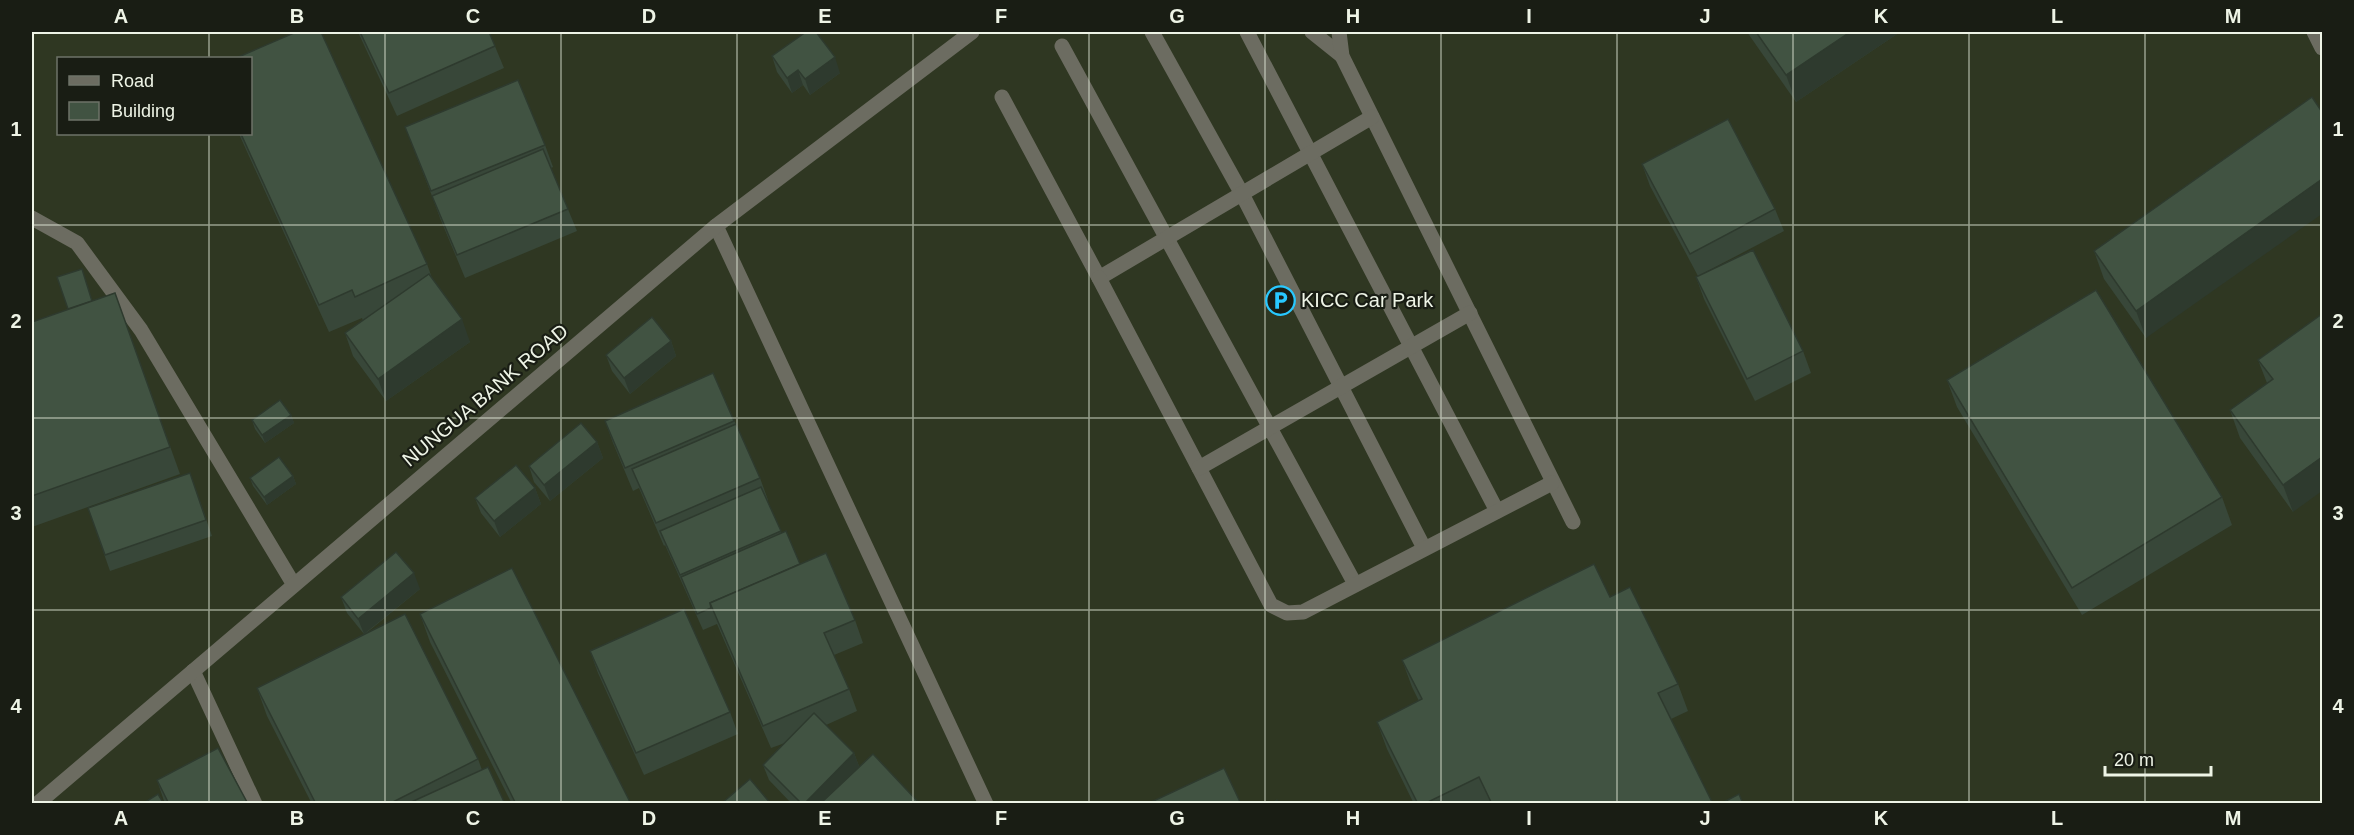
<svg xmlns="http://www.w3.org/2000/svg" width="2354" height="835" font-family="Helvetica,sans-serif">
<rect width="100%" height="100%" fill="#2f3722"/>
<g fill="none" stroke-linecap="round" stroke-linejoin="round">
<g stroke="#6c6c61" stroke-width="15">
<polyline points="1152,32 1242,194 1424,548"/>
<polyline points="1247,32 1497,511"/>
<polyline points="1312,32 1342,56"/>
<polyline points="1339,32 1342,56 1573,522"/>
<polyline points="2314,32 2322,48"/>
<polyline points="1062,46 1355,584"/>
<polyline points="1002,97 1099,278 1372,117"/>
<polyline points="32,218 77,243 141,330 294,585"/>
<polyline points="716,226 986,804"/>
<polyline points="1099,278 1271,605 1287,613 1303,612 1552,483"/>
<polyline points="1199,468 1470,313"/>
<polyline points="193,671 255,804"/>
<polyline points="37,804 716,226 972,32"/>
</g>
</g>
<g fill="#384739">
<polygon points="358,32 489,32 504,68 397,116"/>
<polygon points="1747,32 1900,32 1796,102"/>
<polygon points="772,56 840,73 810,95 803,85 792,93 777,72"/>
<polygon points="2312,97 2146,338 2104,279 2094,251"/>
<polygon points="405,127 545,145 553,167 551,168 577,231 465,278 440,218 432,196"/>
<polygon points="239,134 250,134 427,264 432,278 470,342 386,401 353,356 345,333 363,321 362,318 329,332"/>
<polygon points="1642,164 1775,209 1784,231 1698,276 1650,186"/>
<polygon points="1696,277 1803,351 1811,373 1755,401 1704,299"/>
<polygon points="115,293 180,474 32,527 32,322"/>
<polygon points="2322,314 2293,512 2240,438 2230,410 2267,383 2258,360"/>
<polygon points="671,341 676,356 630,394 612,371 606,355"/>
<polygon points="713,373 760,478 768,500 767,501 781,533 800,564 855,620 863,643 834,655 849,689 857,711 826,725 854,753 859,766 920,804 792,804 769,780 763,765 785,743 771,748 717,624 703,630 665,545 664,546 639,488 633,491 613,443 605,421"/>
<polygon points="1947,380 2222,497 2232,525 2082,615 1957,407"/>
<polygon points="291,415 294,423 265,443 255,429 252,420"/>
<polygon points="597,442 603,458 550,501 534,482 529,466"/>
<polygon points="190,473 212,536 110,571 88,508"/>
<polygon points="293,476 296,484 267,505 253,486 250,478"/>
<polygon points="535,488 541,504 500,537 481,513 475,498"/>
<polygon points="420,589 365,634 478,759 482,770 505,804 312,804 267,716 257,688 364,634 347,613 341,597"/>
<polygon points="1610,597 1678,684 1688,711 1671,719 1713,804 1414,804 1387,749 1377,722 1419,701 1412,687 1402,660"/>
<polygon points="420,614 631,804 512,804 430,642"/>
<polygon points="590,651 730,712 738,734 644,775 598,673"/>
<polygon points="157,780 248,804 165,804"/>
</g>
<g fill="#2e3a2e">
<polygon points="1850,32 1900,32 1796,102 1786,75"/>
<polygon points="835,57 840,73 810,95 805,79"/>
<polygon points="798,70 803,85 792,93 787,78"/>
<polygon points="2322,179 2322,214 2146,338 2136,311"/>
<polygon points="462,319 470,342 386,401 378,379"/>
<polygon points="671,341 676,356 630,394 624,378"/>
<polygon points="291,415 294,423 265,443 262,435"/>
<polygon points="597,442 603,458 550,501 544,485"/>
<polygon points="2322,457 2322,491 2293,512 2283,485"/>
<polygon points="293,476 296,484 267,505 264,497"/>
<polygon points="535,488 541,504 500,537 494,521"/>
<polygon points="414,573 420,589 364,634 358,619"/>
<polygon points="854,753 860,769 825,804 804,804"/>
</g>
<g fill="#415342" stroke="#2e3a2e" stroke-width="1.5">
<polygon points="296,32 321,32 427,264 355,297 352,290 319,305 241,134 250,134 250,58 236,58"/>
<polygon points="360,32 489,32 495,46 389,93"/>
<polygon points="806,32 816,32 835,57 805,79 798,70 787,78 772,56"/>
<polygon points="1756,32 1850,32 1786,75"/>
<polygon points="518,80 545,145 431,191 405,127"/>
<polygon points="2312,97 2322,112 2322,179 2136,311 2094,251"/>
<polygon points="1728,119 1775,209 1690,254 1642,164"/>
<polygon points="543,149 568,209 457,255 432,196"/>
<polygon points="1753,250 1803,351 1747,379 1696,277"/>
<polygon points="82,269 92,301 68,309 57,277"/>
<polygon points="429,274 462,319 378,379 345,333"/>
<polygon points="2096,290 2222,497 2072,588 1947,380"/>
<polygon points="115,293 170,447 32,496 32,322"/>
<polygon points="2322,314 2322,457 2283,485 2230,410 2273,379 2258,360"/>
<polygon points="652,317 671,341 624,378 606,355"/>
<polygon points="713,373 734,421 625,468 605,421"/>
<polygon points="280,400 291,415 262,435 252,420"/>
<polygon points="581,423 597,442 544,485 529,466"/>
<polygon points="736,424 760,478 656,523 632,469"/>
<polygon points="279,457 293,476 264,497 250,478"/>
<polygon points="516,465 535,488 494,521 475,498"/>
<polygon points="190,473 206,520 105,555 88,508"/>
<polygon points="761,487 781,531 680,575 660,531"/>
<polygon points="786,531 800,564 710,603 711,608 697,614 681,577"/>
<polygon points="396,552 414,573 358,619 341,597"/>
<polygon points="826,553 855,620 824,633 849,689 763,726 710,603"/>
<polygon points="1594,564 1610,597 1630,587 1678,684 1658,693 1713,804 1492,804 1479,777 1424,804 1418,804 1377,722 1422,699 1402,660"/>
<polygon points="512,568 631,804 516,804 420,614"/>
<polygon points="684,609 730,712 636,753 590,651"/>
<polygon points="405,614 478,759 389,804 316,804 257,688"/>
<polygon points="814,713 854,753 804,804 802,804 763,765"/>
<polygon points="218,748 248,804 169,804 157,780"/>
<polygon points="873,754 920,804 820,804"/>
<polygon points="488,767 505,804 407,804"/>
<polygon points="1224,768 1241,804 1147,804"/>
<polygon points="750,779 771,804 721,804"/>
<polygon points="158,794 164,804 142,804"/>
<polygon points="1739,794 1743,804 1720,804"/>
<polygon points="1277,800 1279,804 1271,804"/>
</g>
<path fill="none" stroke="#eef4e6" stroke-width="1.5" stroke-opacity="0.55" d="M209 32V58M385 32V804M561 32V804M737 32V804M913 32V804M1089 32V804M1265 32V804M1441 32V804M1617 32V804M1793 32V804M1969 32V804M2145 32V804M209 134V804M32 225H2322M32 418H2322M32 610H2322"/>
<defs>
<symbol id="parking-ring" viewBox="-11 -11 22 22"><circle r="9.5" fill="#191d14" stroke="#28c8ff" stroke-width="1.5"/><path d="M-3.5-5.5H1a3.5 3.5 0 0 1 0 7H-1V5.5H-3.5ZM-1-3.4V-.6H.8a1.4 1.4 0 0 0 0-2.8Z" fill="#28c8ff"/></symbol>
</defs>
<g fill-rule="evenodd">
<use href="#parking-ring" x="1264" y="284" width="33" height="33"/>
</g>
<g text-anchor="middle" stroke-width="4.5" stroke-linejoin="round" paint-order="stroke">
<g font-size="20" fill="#eef4e6" stroke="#191d14" text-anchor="start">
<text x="1301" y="307">KICC Car Park</text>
</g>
<g font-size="20" fill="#eef4e6" stroke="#191d14">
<text transform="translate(485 395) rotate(-40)" y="7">NUNGUA BANK ROAD</text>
</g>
</g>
<rect width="2354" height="835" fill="none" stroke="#191d14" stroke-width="66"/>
<rect x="57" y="57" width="195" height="78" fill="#191d14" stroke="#6e7368" stroke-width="1.5"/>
<rect x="69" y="76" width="30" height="9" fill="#6c6c61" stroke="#6e7368" stroke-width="1.5"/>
<text x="111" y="87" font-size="18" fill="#eef4e6">Road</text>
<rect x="69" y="102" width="30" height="18" fill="#415342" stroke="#6e7368" stroke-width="1.5"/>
<text x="111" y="117" font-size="18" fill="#eef4e6">Building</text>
<path d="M2105 766v9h106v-9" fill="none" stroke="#eef4e6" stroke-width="3"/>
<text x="2114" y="766" font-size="18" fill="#eef4e6" stroke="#191d14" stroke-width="4.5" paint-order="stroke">20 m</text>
<rect x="33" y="33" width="2288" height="769" fill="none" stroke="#eef4e6" stroke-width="2"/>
<g font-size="20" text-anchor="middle" font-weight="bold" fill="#eef4e6">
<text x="121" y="23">A</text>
<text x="297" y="23">B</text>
<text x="473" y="23">C</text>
<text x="649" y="23">D</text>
<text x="825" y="23">E</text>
<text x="1001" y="23">F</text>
<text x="1177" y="23">G</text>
<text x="1353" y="23">H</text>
<text x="1529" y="23">I</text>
<text x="1705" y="23">J</text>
<text x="1881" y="23">K</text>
<text x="2057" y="23">L</text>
<text x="2233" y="23">M</text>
<text x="16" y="136">1</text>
<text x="2338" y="136">1</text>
<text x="16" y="328">2</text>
<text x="2338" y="328">2</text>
<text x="16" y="520">3</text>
<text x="2338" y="520">3</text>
<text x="16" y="713">4</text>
<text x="2338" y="713">4</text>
<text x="121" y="825">A</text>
<text x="297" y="825">B</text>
<text x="473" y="825">C</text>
<text x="649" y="825">D</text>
<text x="825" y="825">E</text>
<text x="1001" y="825">F</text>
<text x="1177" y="825">G</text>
<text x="1353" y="825">H</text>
<text x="1529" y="825">I</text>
<text x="1705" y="825">J</text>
<text x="1881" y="825">K</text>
<text x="2057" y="825">L</text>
<text x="2233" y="825">M</text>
</g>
</svg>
